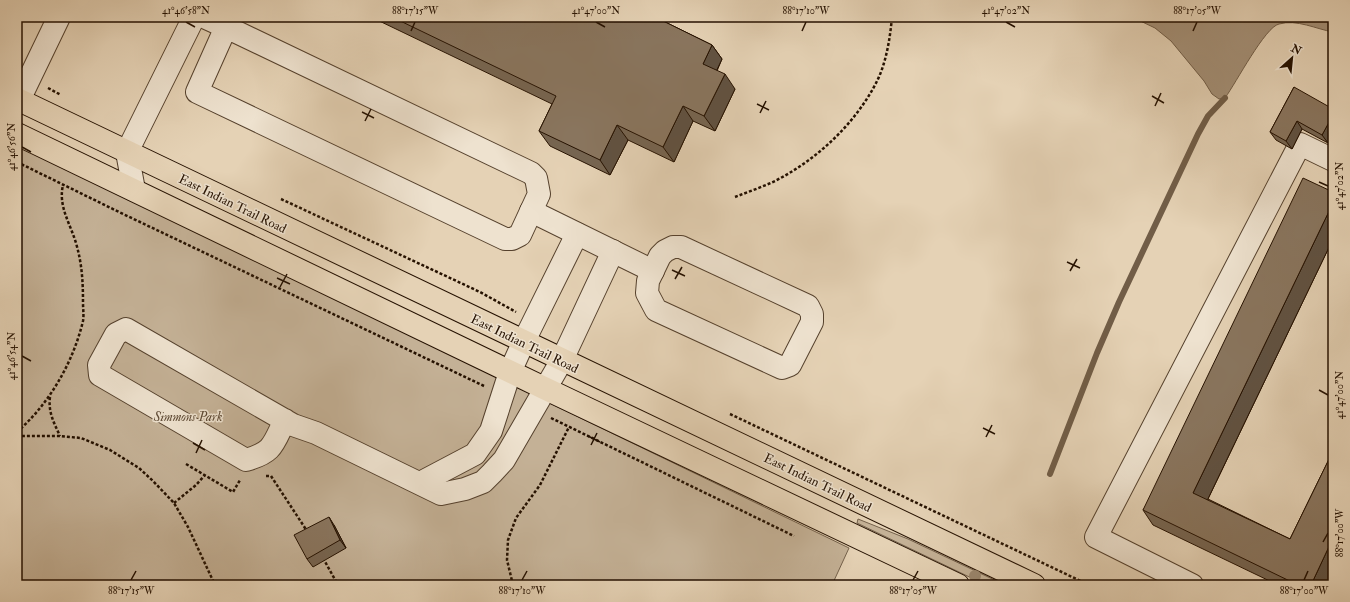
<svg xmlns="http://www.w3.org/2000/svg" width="1350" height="602" font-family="'IM FELL Double Pica',serif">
<rect width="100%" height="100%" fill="#e5d2b5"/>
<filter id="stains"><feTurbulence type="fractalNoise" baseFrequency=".005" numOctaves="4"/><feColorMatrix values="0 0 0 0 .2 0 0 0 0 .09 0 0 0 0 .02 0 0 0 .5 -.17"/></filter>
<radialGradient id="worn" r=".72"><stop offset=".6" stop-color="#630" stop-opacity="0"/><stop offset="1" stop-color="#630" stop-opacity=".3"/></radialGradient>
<g fill="#c4b196" stroke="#74614b">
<polygon points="17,145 849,548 832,585 17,585"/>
<polygon points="858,519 908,539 1005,585 986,585 857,523"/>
</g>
<path fill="#a49077" stroke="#715d47" d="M1132 17H1333V32C1316 29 1297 19 1279 24 1265 27 1236 83 1225 98L1219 99 1212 94 1204 81 1171 41 1155 28Z"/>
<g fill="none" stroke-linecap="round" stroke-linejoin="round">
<polyline stroke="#715d47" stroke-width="6" points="1050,474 1097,353 1119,302 1198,134 1208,116 1225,98"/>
<defs>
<g id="minor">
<polyline points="204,17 226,27 531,173 536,178 539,194 520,235 512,239 505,239 197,92 226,27"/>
<polyline points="19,100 59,17"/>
<polyline points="134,190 127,152 194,17"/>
<polyline points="531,211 653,271"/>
<polygon points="673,247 681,247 808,306 812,314 812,322 790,365 782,368 656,310 647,293 648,281 660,256 665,251"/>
<path d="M285 420C273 444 274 452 246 460L100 375 99 365 116 334 126 329 293 425 316 433 441 494 465 489 483 482 492 473 504 460 562 360 613 251"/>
<polyline points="420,483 475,454 491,431 510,372 524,341 577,234"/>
<polyline points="1192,585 1096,537 1300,144 1333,160"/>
</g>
<g id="major">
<polyline points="17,99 1034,585"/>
<polyline points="17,134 544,388 958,585"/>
</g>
</defs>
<use href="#minor" stroke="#55412d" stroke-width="24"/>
<use href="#major" stroke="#251100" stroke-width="24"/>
<g stroke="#251100" stroke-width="2.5" stroke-dasharray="3 2" stroke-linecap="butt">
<polyline points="48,88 61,95"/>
<polyline points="17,162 119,212 484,386"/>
<path d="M735 197C748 192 762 187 775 181 816 160 853 126 875 85 886 65 890 39 892 17"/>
<polyline points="281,199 480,292 516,312"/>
<path d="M50 397C48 412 54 423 60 436"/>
<polyline points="730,414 1089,585"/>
<polyline points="551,418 794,536"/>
<path d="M17 432C49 404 73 363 83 321 84 315 83 309 83 303 83 281 82 264 76 243 70 223 58 206 63 185"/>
<polyline points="17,437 22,436 60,436 81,438 110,450 139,468 153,481 174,503 188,527 215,585"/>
<polyline points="186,464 233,492 240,480"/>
<polyline points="266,476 271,476 307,531"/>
<polyline points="174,503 196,485 205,475"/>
<polyline points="323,558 338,585"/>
<polyline points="513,585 507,560 508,540 516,518 540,485 569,427"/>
</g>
<use href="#minor" stroke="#eee2cf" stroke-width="22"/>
<use href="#major" stroke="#e5d2b5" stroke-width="22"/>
</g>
<circle fill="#9a876e" cx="975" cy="576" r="6"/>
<g fill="#766551" stroke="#251100">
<polygon points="371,17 655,17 712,45 722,59 717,71 735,89 715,131 693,121 674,162 628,140 610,175 550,146 539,131 552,104"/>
<polygon points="1294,87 1328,143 1302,129 1292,149 1276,140 1270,132"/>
<polygon points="1333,192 1333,239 1208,499 1290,539 1333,451 1333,575 1328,585 1278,585 1153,525 1143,510"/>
<polygon points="334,525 346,548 313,567 307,559"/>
</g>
<g fill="#605242" stroke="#251100">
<polygon points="712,45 722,59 713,78 703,64"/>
<polygon points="725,74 735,89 715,131 704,116"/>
<polygon points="683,106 693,121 674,162 663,147"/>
<polygon points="1333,115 1333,134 1328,143 1322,135"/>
<polygon points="1297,121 1302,129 1292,149 1286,141"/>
<polygon points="617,125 628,140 610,175 600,160"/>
<polygon points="1333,203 1333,239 1204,507 1193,493"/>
<polygon points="329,517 334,525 346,548 340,540"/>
<polygon points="1333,538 1333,575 1328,585 1311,585"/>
</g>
<g fill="#89755e" stroke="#251100">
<polygon points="392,17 655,17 712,45 703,64 725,74 704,116 683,106 663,147 617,125 600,160 539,131 556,96"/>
<polygon points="1294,87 1333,109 1333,115 1322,135 1297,121 1286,141 1270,132"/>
<polygon points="1303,178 1333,192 1333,203 1193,493 1290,539 1333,451 1333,538 1311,585 1298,585 1143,510"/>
<polygon points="329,517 340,540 307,559 294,535"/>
</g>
<path fill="none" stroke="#251100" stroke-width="1.5" d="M186 22 195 27M596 22 605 27M1006 22 1015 27M411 31 415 22M802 31 806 22M1193 31 1197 22M1152 96 1164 103M757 104 769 110M1155 106 1161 93M362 112 374 118M760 113 766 101M365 121 371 109M22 147 31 152M1319 182 1328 186M1067 262 1080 268M672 270 685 276M1070 271 1077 259M277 278 290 284M675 279 682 267M280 287 287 274M22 356 31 361M1319 390 1328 395M983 428 995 434M588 436 600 442M986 437 992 425M193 443 205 450M591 445 597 433M196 453 202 440M1323 542 1328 533M131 580 136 571M522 580 527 571M913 580 918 571M1304 580 1308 571"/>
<g text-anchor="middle" stroke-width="3" stroke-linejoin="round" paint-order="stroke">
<g font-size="13" fill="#251100" stroke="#eee2cf">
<text transform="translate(233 203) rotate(26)" y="5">East Indian Trail Road</text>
<text transform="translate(525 343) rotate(26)" y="5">East Indian Trail Road</text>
<text transform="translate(818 482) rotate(26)" y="5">East Indian Trail Road</text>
</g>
<g font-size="13" font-style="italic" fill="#5d4934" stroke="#eee2cf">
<text x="188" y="421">Simmons Park</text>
</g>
</g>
<rect width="1350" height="602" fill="none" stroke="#e5d2b5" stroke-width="44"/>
<g transform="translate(1292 58) rotate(27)" stroke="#eee2cf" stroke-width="3" paint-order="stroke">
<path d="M0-3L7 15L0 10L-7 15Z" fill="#251100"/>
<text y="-6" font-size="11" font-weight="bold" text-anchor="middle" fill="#251100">N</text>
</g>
<rect x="22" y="22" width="1306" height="558" fill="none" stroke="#251100" stroke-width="1.5"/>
<g font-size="10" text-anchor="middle" fill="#251100">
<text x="186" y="14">41°46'58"N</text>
<text x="415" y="14">88°17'15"W</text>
<text x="596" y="14">41°47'00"N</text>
<text x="806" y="14">88°17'10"W</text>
<text x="1006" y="14">41°47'02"N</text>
<text x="1197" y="14">88°17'05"W</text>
<text transform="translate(11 147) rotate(-90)" y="4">41°46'56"N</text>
<text transform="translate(1339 186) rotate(-90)" y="4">41°47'02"N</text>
<text transform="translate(11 356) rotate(-90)" y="4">41°46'54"N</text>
<text transform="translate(1339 395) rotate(-90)" y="4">41°47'00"N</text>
<text transform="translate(1339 533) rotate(-90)" y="4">88°17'00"W</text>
<text x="131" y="594">88°17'15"W</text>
<text x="522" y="594">88°17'10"W</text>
<text x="913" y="594">88°17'05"W</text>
<text x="1304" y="594">88°17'00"W</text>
</g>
<rect width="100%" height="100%" filter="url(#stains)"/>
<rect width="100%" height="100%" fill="url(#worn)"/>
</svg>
